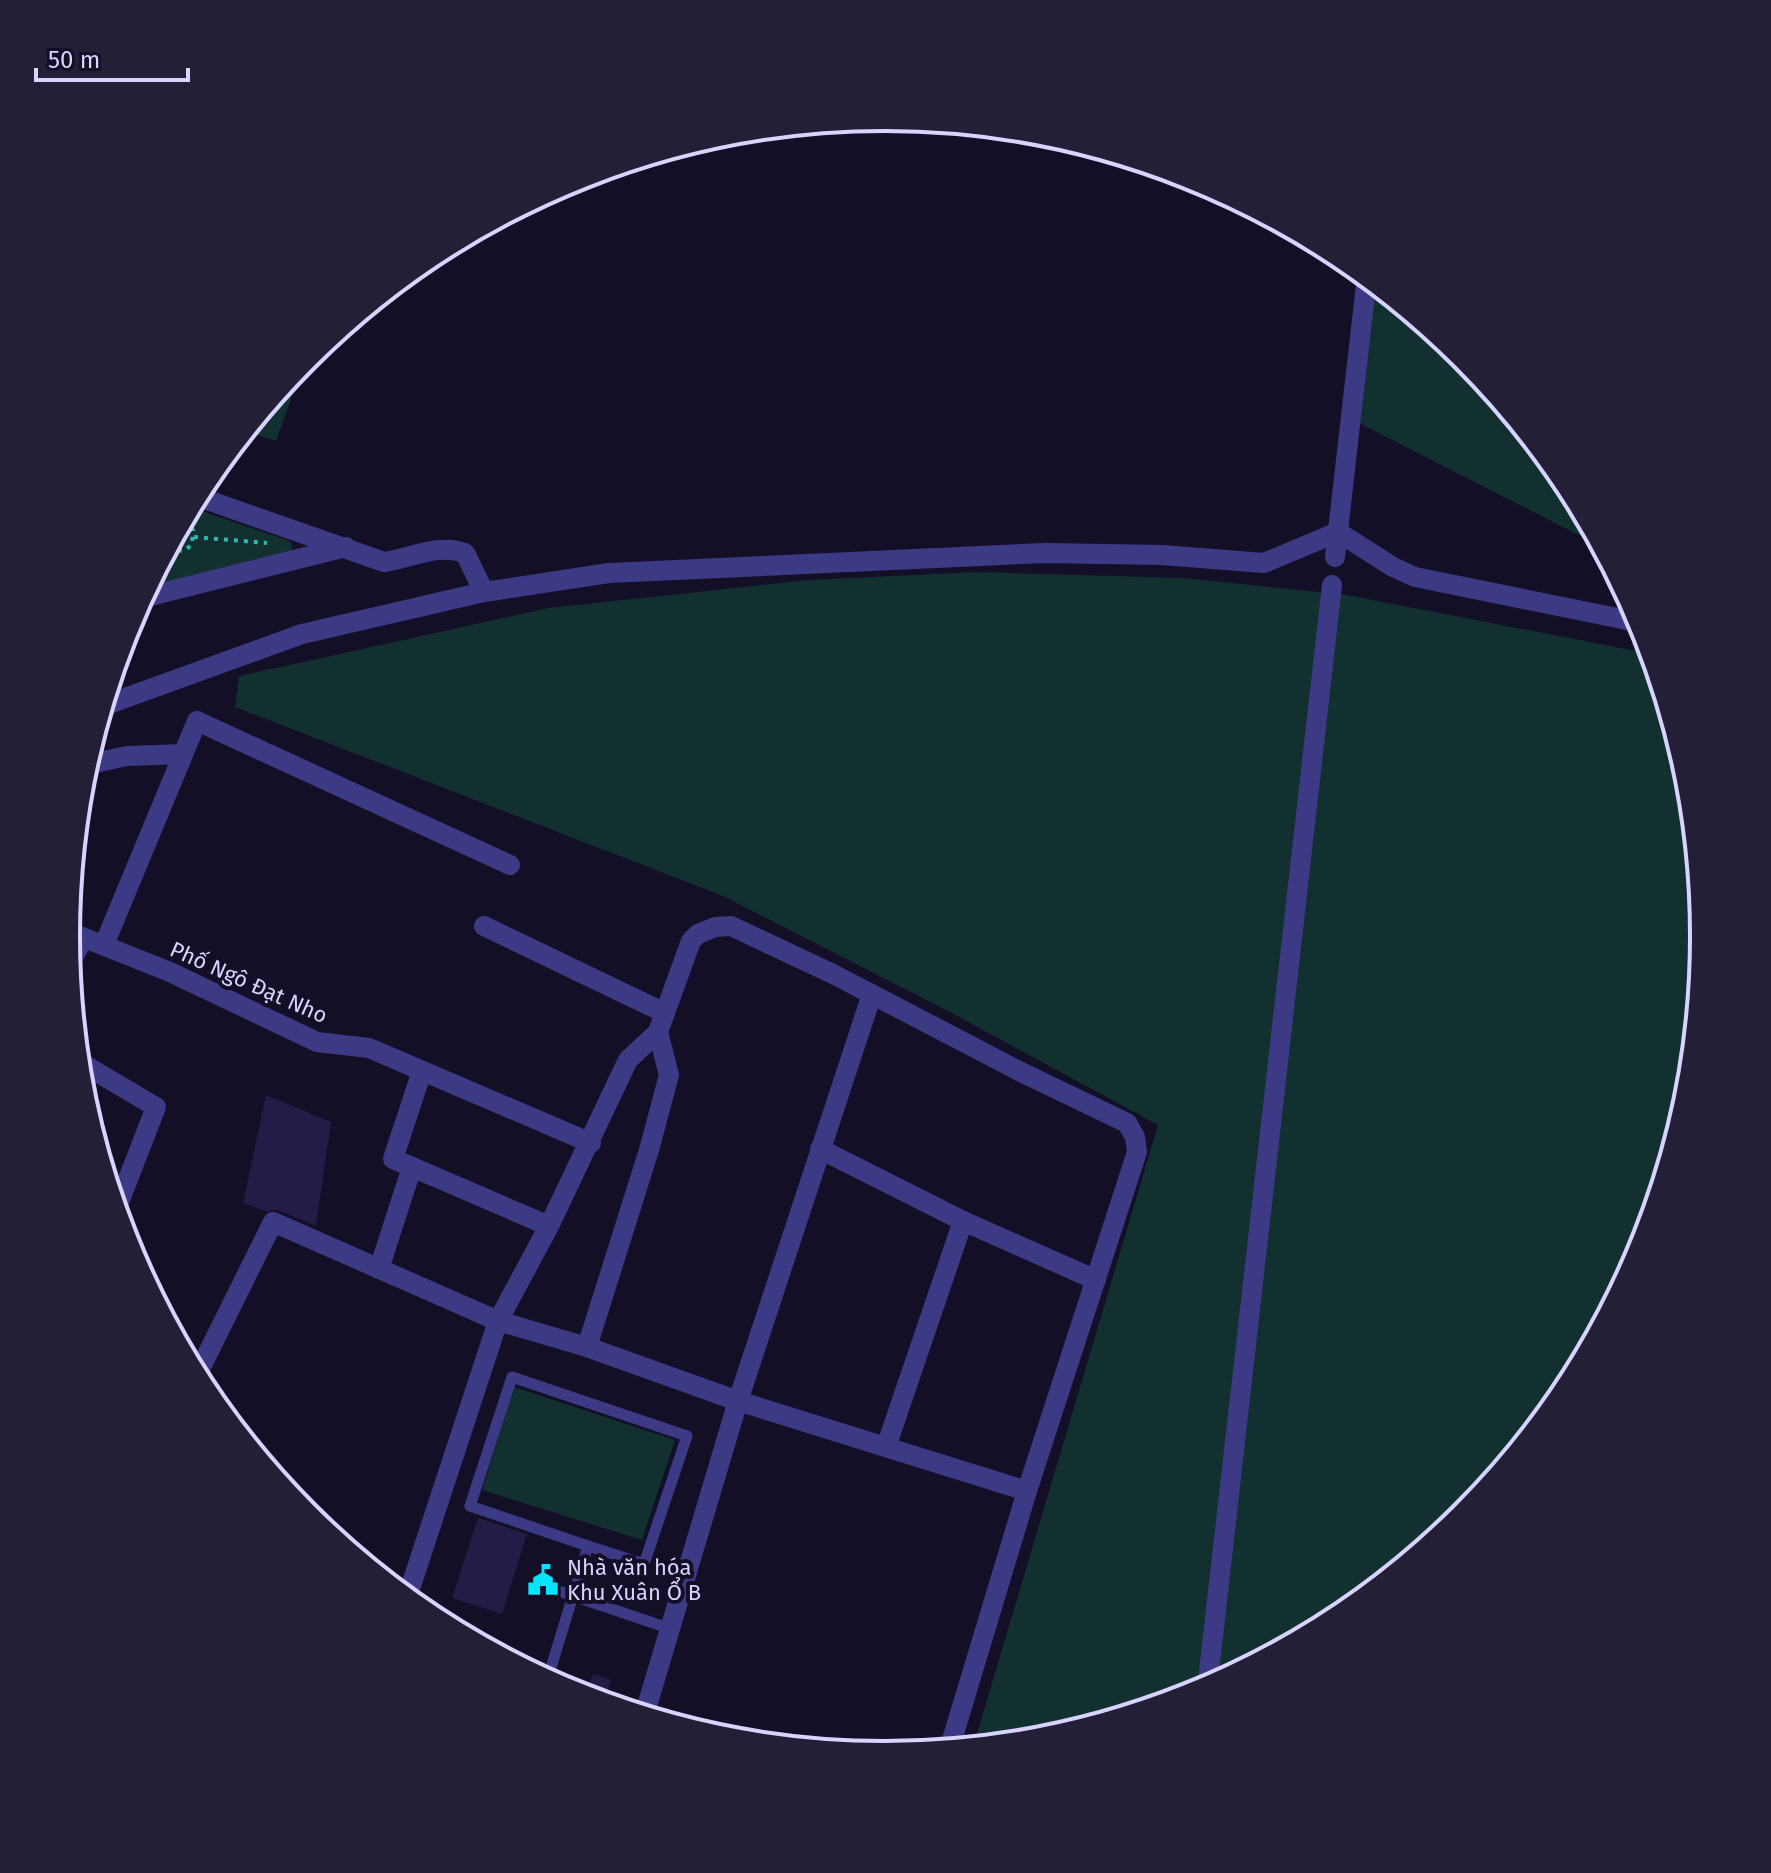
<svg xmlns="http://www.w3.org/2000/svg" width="1771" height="1873" font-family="'Fira Sans',sans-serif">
<rect width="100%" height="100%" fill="#130f26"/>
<g fill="#12302f">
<polygon points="1375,283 1465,357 1567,482 1602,547 1359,423"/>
<polygon points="306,357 276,441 245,431"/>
<polygon points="190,507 287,540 292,543 292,551 148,587"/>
<polygon points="977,572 1185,578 1347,595 1652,654 1689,777 1705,937 1689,1097 1642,1251 1567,1392 1465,1516 1340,1618 1199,1694 1045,1740 973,1747 1158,1125 948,1011 723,896 235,707 239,676 549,608 808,580"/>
<polygon points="514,1387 675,1440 642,1540 482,1490"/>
</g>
<g fill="#241b47">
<polygon points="266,1095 331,1122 316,1226 278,1210 266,1211 243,1203"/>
<polygon points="478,1518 527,1534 502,1614 452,1598"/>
<polygon points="593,1674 611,1680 603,1703 585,1698"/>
</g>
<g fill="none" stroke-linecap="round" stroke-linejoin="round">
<g stroke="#2fb8b0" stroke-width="4" stroke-dasharray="4 6" stroke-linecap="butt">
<polyline points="194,537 267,543"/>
<polyline points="168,549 183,551 192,545 193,530 183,521"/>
</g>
<g stroke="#3d3a85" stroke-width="11">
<polyline points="541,1585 671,1629"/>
<polyline points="547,1681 588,1546 470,1506 512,1377 687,1436 644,1564 588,1546"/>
</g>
<g stroke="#3d3a85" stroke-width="20">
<polyline points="1335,557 1367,276"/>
<polyline points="484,592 609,573 1045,553 1162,555 1264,563 1338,532 1393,567 1415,577 1642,623"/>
<polyline points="142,598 346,547"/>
<path d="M103 706 302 634 484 592 465 553C439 543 411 558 384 562L196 496"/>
<polyline points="85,765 127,756 183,754"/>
<polyline points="484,926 665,1013"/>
<polyline points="67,931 170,972 317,1042 369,1048 591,1143"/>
<polyline points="104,945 197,721 510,865"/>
<polyline points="69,964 84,938"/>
<polyline points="78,1061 156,1107 116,1210"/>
<polyline points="820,1149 963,1221 1096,1280"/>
<polyline points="412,1167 393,1159 422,1071"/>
<polyline points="379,1269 412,1167 549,1226"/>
<polyline points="587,1347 649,1150 669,1075 658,1032"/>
<polyline points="196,1377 273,1222 498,1321 587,1347 738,1401 1027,1491"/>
<polyline points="886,1447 963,1221"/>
<polyline points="407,1598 498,1321 549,1226 628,1060 658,1032 691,941 698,934 715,927 731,926 833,974 1019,1071 1127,1123 1135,1137 1137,1152 1027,1491 949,1750"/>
<polyline points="1207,1689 1332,585"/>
<polyline points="644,1716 738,1401 872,994"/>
</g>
</g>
<defs>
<symbol id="civic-bare" viewBox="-9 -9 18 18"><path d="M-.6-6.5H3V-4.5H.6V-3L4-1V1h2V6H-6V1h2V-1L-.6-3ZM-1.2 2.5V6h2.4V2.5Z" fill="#00e5ff" stroke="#130f26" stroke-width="2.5" paint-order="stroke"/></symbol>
</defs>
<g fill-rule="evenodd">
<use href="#civic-bare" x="521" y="1558" width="44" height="44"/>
</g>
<g text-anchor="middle" stroke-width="8" stroke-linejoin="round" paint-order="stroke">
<g font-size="22" fill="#d9d4ff" stroke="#130f26">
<text transform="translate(249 982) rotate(24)" y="8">Phố Ngô Đạt Nho</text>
</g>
<g font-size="22" fill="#d9d4ff" stroke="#130f26" text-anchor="start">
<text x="567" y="1575">Nhà văn hóa<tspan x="567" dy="25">Khu Xuân Ổ B</tspan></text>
</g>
</g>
<path d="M0 0H1771V1873H0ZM80 936a805 805 0 1 1 1610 0a805 805 0 1 1-1610 0Z" fill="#231f37" fill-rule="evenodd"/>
<path fill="none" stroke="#d9d4ff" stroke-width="4" d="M80 936a805 805 0 1 1 1610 0a805 805 0 1 1-1610 0Z"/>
<path d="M36 68v12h152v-12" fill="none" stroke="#d9d4ff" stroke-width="4"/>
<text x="48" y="68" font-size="24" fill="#d9d4ff" stroke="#130f26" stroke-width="6" paint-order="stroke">50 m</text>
</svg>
